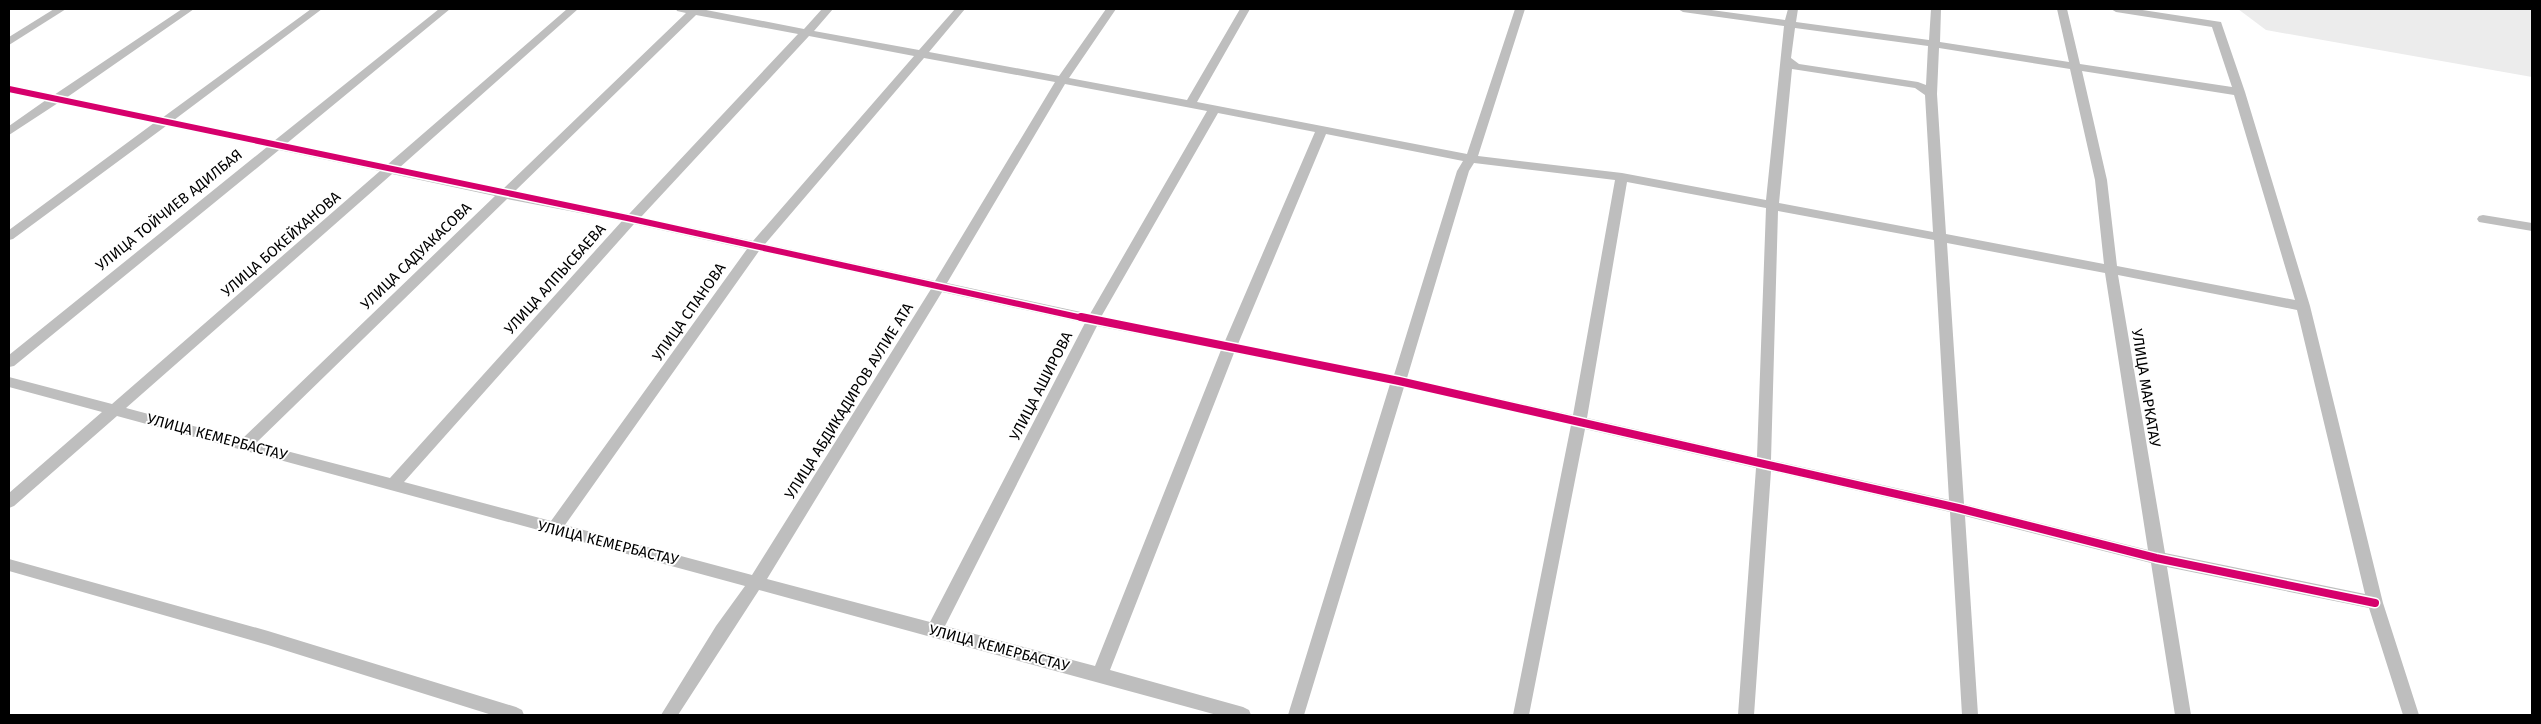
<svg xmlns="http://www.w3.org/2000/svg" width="2541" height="724" font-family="'Fira Sans',sans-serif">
<rect width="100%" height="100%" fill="#fff"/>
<polygon fill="#ececec" points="2238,9 2532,9 2532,77 2266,30"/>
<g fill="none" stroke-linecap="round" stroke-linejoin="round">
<g fill="#bebebe" fill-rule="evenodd">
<polygon points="54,9 66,9 9,45 9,37"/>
<path d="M182 9H194L66 98 162 118 311 9H322L174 120 274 141 439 9H450L286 144 387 165 567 9H578L399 168 502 190 686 13 677 11 676 9H701L804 29 822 9H833L814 31 919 50 955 9H965L929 52 1059 76 1106 9H1116L1069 78 1187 100 1240 9H1250L1197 102 1467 154 1515 9H1525L1478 156 1622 173 1766 200 1784 26 1683 12 1678 9H1704L1785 20 1788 9H1798L1796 22 1929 40 1931 9H1941L1940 42 2069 62 2057 9H2067L2080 64 2232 87 2212 27 2116 12 2111 9H2136L2221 22 2245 92 2310 306 2383 603 2419 715H2403L2369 608 2167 567 2191 715H2175L2151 563 1965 516 1978 715H1962L1950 512 1771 471 1754 715H1738L1756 468 1585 429 1529 715H1513L1571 425 1404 387 1304 715H1288L1390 384 1234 353 1110 670 1243 707 1249 710 1251 715H1217L759 590 678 715H661L716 626 745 586 117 416 14 506 9 508V493L102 412 9 387V377L112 404 380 171 279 150 14 366 9 367V355L267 147 166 126 13 239 9 240V230L154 123 58 103 9 135V126L46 100 9 92V86L54 95ZM696 15 798 34 629 214 514 192ZM1795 28 1928 46 1926 85 1918 82 1799 64 1791 58ZM809 36 914 56 753 241 641 217ZM1939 48 2070 69 2095 180 2104 264 1946 234 1937 94ZM924 58 1055 82 935 281 765 244ZM1792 69 1915 88 1925 95 1933 232 1779 203ZM2082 71 2234 95 2295 300 2117 266 2107 180ZM1065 84 1207 111 1090 314 947 283ZM1218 113 1315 132 1225 341 1101 317ZM1326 134 1463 161 1457 171 1394 375 1238 344ZM1474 163 1615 180 1573 415 1407 378 1469 171ZM392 174 495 196 242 439 126 408ZM1627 182 1766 208 1757 457 1587 418ZM507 199 622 221 390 478 256 443ZM1778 211 1934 240 1949 500 1771 460ZM634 224 747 249 551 521 404 482ZM1947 243 2105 273 2148 550 1964 504ZM759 251 931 289 752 575 565 525ZM2118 275 2297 310 2365 594 2165 553ZM942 292 1085 323 930 622 767 579ZM1097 326 1221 350 1095 666 945 626Z"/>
<polygon points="2483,215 2532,223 2532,231 2479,222 2477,219 2479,216"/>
<polygon points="9,559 268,631 516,707 522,710 524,715 492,715 268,645 9,571"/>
</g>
<defs>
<polyline id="cycleway-far1" points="9,89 632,219 1087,319"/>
<polyline id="cycleway" points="1081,317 1399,381 1958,508 2156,558 2375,603"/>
</defs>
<use href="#cycleway-far1" stroke="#fff" stroke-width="9"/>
<use href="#cycleway" stroke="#fff" stroke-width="11"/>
<use href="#cycleway-far1" stroke="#d6006c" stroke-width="6"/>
<use href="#cycleway" stroke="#d6006c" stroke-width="8"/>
</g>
<g text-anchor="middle" stroke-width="4" stroke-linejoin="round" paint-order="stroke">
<g font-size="15" fill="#000" stroke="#fff">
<text transform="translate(169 210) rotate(-39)" y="5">УЛИЦА ТОЙЧИЕВ АДИЛБАЯ</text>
<text transform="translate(281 244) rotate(-41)" y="5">УЛИЦА БОКЕЙХАНОВА</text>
<text transform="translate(416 256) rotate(-44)" y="5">УЛИЦА САДУАКАСОВА</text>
<text transform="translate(555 279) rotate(-48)" y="5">УЛИЦА АЛПЫСБАЕВА</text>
<text transform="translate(689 312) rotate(-55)" y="5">УЛИЦА СПАНОВА</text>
<text transform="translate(1041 386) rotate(-63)" y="5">УЛИЦА АШИРОВА</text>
<text transform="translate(2146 388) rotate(81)" y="5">УЛИЦА МАРКАТАУ</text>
<text transform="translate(849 401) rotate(-58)" y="5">УЛИЦА АБДИКАДИРОВ АУЛИЕ АТА</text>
<text transform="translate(217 437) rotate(15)" y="5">УЛИЦА КЕМЕРБАСТАУ</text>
<text transform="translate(608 543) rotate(14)" y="5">УЛИЦА КЕМЕРБАСТАУ</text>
<text transform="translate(999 648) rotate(15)" y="5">УЛИЦА КЕМЕРБАСТАУ</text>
</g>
</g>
<rect width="2541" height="724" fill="none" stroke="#000000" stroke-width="20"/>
</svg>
